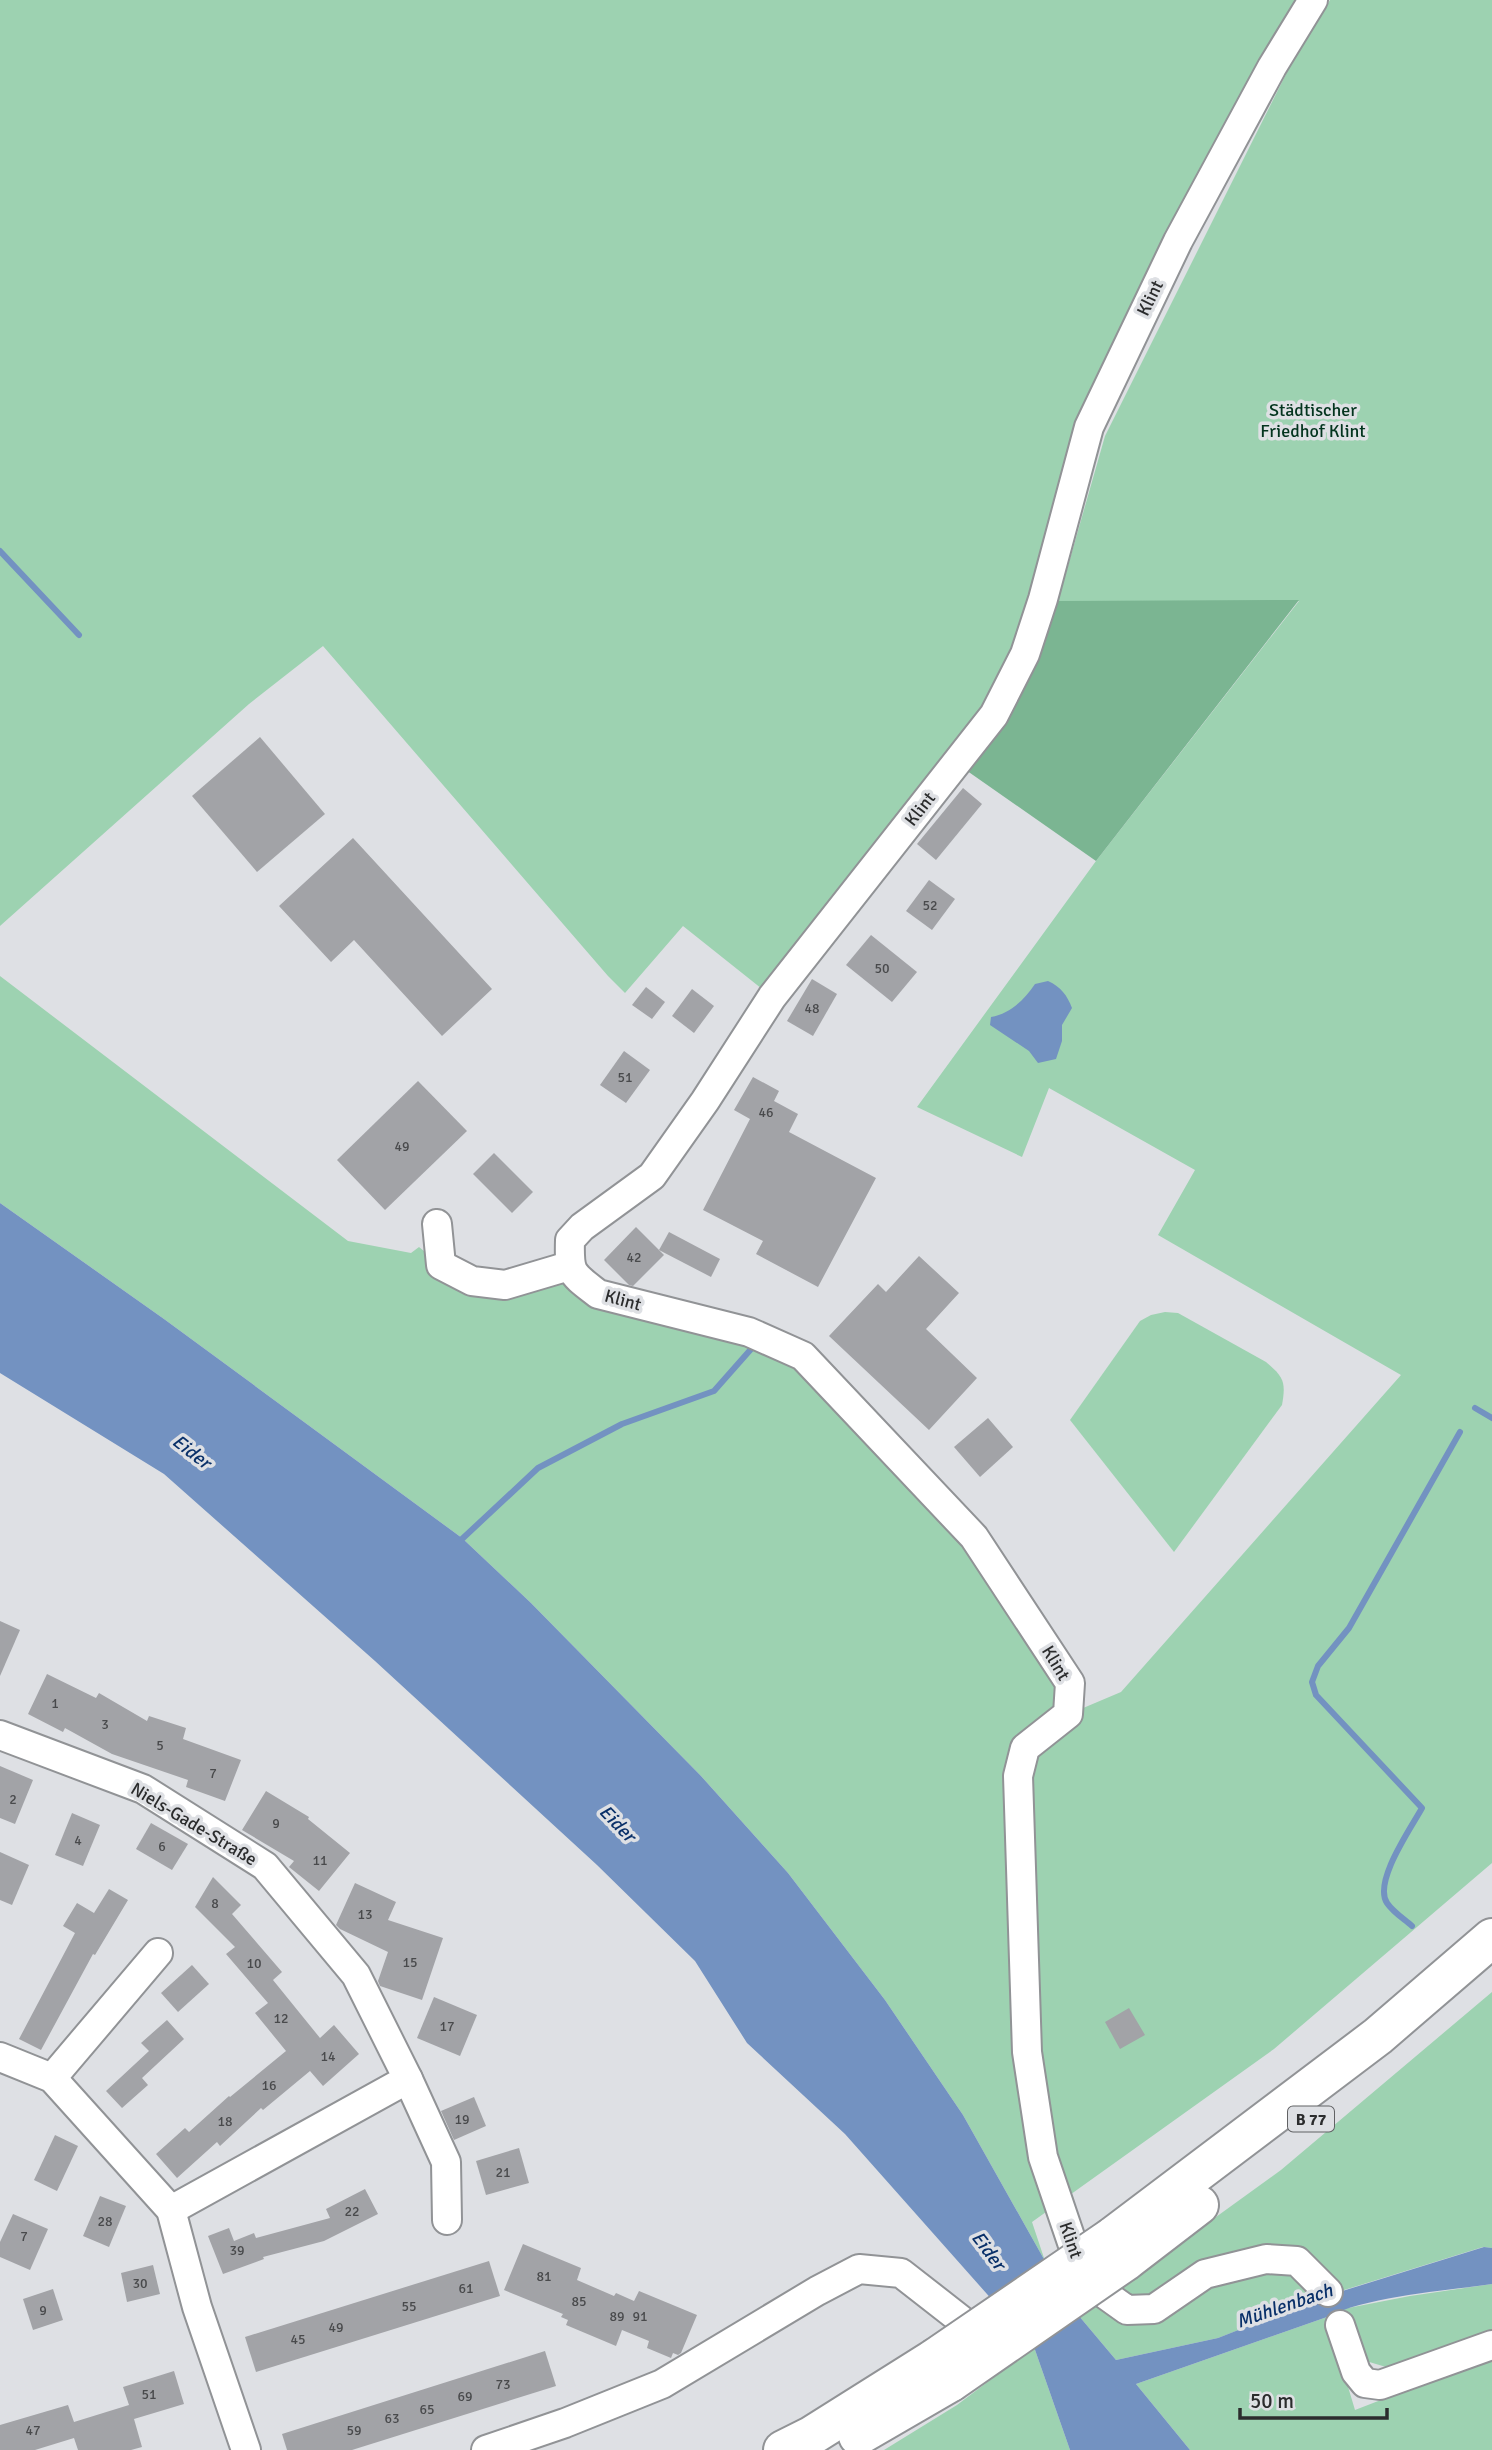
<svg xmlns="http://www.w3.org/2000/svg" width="1492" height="2450" font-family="Signika,sans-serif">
<rect width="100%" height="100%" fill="#dee0e4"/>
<g fill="#9dd2b1">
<polygon points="0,0 1313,0 1089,427 1025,654 772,997 683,926 625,993 608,976 323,646 249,704 0,926"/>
<polygon points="1330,0 1492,0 1492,1863 1274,2049 1032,2222 1045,2261 963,2115 885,2000 788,1873 701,1776 531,1603 462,1538 164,1319 0,1203 0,976 348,1241 411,1253 419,1247 441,1265 580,1280 803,1356 974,1537 1070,1683 1069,1714 1121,1692 1401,1375 1158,1235 1195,1170 1049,1088 1022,1157 917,1107 1096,861 1299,601 1058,601 1105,436 1288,70"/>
<path d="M1165 1312 1178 1313 1266 1362C1284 1377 1286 1382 1282 1405L1174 1552 1070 1420 1140 1321 1151 1315Z"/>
<polygon points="1492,1992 1492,2248 1483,2247 1328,2295 1218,2338 1116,2360 1079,2316 1281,2170"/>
<polygon points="1492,2284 1492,2337 1396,2370 1366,2361 1343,2309 1410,2296"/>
<polygon points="1327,2317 1355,2410 1492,2357 1492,2450 1190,2450 1136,2384"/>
<polygon points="1034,2347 1070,2450 884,2450 957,2405"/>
</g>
<polygon fill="#7bb592" points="1299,600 1096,861 963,768 1037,658 1058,601"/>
<g fill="#7392c1">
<path d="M1048 981C1061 987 1067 995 1072 1008L1062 1025V1041L1056 1059 1038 1063 1029 1051 990 1025 991 1017C1011 1013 1024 1000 1035 984Z"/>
<path d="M0 1203 164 1319 462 1538 531 1603 701 1776 788 1873 885 2000 963 2115 1045 2261 1079 2316 1116 2360 1218 2338 1320 2298 1484 2247 1492 2248V2284C1445 2291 1368 2296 1327 2317L1136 2384 1190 2450H1070L1034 2347 845 2134 747 2043 695 1961 597 1865 375 1661 164 1474 0 1373Z"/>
</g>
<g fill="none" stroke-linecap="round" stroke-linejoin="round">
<g stroke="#7392c1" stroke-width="6">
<polyline points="0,551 79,635"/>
<polyline points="1475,1408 1492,1418"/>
<polyline points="462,1539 538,1468 622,1424 714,1391 752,1348"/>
<path d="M1412 1926C1404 1919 1393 1912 1387 1903 1373 1882 1411 1828 1422 1808L1316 1695 1312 1682 1318 1666 1349 1628 1460 1432"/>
</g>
</g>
<g fill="#a2a3a7">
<polygon points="260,737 325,814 257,872 192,796"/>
<polygon points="963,788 982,804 936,860 917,844"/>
<polygon points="353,838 492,989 442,1036 354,940 331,962 279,906"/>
<polygon points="929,880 955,899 932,930 906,911"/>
<polygon points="871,935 917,972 892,1002 846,965"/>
<polygon points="812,979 837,994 813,1036 787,1021"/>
<polygon points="646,987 665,1002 652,1019 632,1005"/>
<polygon points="692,989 714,1006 694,1033 672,1016"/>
<polygon points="624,1051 650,1070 626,1103 600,1085"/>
<polygon points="753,1077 779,1091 774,1101 798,1114 789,1132 876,1178 818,1287 756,1254 763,1241 703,1210 750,1119 734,1110"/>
<polygon points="418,1081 467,1131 385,1210 337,1160"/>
<polygon points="494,1153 533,1192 512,1213 473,1174"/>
<polygon points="636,1227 664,1255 633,1286 629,1285 604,1260"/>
<polygon points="669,1232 720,1259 711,1277 659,1250"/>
<polygon points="919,1256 959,1293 926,1329 977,1378 929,1430 829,1336 878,1284 886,1292"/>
<polygon points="988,1418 1013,1447 980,1477 954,1447"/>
<polygon points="0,1621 20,1630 0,1676"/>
<polygon points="47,1674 96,1698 99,1693 147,1721 149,1716 186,1728 183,1739 241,1760 225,1801 186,1787 188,1780 112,1754 65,1728 63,1732 28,1714"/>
<polygon points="0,1766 33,1780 15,1824 0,1818"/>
<polygon points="266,1791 309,1817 308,1819 350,1853 319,1891 289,1867 294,1861 242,1830"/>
<polygon points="72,1813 100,1825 83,1866 55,1855"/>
<polygon points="151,1823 188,1844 172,1870 136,1849"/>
<polygon points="0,1852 29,1865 12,1905 0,1900"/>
<polygon points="213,1877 241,1905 232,1914 282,1972 273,1980 320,2038 334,2025 359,2054 323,2086 310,2071 263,2110 261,2108 220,2146 217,2142 177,2178 156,2154 185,2128 189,2132 229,2096 230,2097 286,2051 255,2013 268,2003 226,1954 235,1947 195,1907"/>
<polygon points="355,1883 396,1902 388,1920 443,1938 422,2000 380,1986 378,1981 388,1952 340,1929 336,1925"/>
<polygon points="109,1889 128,1900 95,1955 93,1954 41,2050 19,2039 75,1933 63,1926 77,1903 94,1913"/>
<polygon points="192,1965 209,1984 178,2012 161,1993"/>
<polygon points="434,1997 477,2015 460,2056 417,2038"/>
<polygon points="1129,2008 1145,2035 1120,2049 1105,2022"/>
<polygon points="167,2020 184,2039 142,2078 148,2085 122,2108 106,2091 149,2051 141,2043"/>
<polygon points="474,2097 486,2126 454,2140 441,2111"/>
<polygon points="55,2135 78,2146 57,2191 34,2180"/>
<polygon points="519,2148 529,2183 486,2195 476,2161"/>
<polygon points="365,2189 378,2214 324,2241 263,2257 264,2259 223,2274 208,2236 229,2228 234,2241 254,2233 256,2238 330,2218 326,2209"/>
<polygon points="100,2196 126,2206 109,2247 83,2236"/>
<polygon points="13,2214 48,2229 30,2270 0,2257 0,2242"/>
<polygon points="523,2244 581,2268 577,2280 614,2296 616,2293 634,2301 639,2291 697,2315 681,2353 678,2355 673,2353 671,2358 647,2348 649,2341 622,2330 616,2346 566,2325 568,2320 561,2317 563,2314 504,2290"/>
<polygon points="489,2261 500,2296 256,2372 245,2337"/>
<polygon points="153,2265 160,2294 127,2302 121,2273"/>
<polygon points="53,2289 63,2320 33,2330 23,2299"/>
<polygon points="545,2351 556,2386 352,2450 287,2450 282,2434"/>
<polygon points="174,2371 184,2404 134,2419 142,2447 131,2450 78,2450 74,2438 35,2450 0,2450 0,2425 68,2405 74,2422 129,2405 123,2387"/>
</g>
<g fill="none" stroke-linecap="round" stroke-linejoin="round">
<defs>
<g id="minor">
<path d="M1313 0 1272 67 1178 241 1089 427 1043 599 1025 654 994 715 772 997 705 1101 652 1176 582 1227 570 1240C569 1274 571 1273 598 1294L749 1332 803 1356 974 1537 1070 1683 1068 1714 1025 1748 1018 1776 1027 2052 1043 2157 1080 2266 1106 2295 1127 2310 1154 2309 1205 2274 1266 2259 1297 2261 1328 2292"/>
<polyline points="437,1224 441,1265 472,1281 505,1285 569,1266"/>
<polyline points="0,1735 143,1789 265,1866 356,1975 408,2079 171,2210"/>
<polyline points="0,2057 52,2078 171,2210 197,2307 246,2450"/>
<polyline points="52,2078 158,1953"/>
<polyline points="408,2079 446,2162 447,2220"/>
<polyline points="1340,2325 1356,2372 1365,2383 1380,2385 1492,2345"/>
<polyline points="486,2450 565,2423 662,2384 817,2291 859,2269 901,2273 965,2323 980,2348"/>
</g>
<g id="highway">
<polyline points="1112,2237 1378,2036 1492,1938"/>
<polyline points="1126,2261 1199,2205"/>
<polyline points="858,2436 951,2382"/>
<polyline points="783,2450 811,2436 935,2358"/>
</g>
</defs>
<use href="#minor" stroke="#919396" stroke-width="32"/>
<use href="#highway" stroke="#919396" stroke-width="42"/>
<use href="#minor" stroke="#fff" stroke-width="28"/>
<use href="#highway" stroke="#fff" stroke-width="38"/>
<defs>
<g id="highway-bridge">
<polyline points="935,2358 1112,2237"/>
<polyline points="951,2382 1126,2261"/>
</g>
</defs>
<use href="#highway-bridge" stroke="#919396" stroke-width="42" stroke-linecap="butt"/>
<use href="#highway-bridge" stroke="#fff" stroke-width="38"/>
</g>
<g text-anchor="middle" stroke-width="7" stroke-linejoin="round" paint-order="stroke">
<g font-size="14" fill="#494a4c">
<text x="930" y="910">52</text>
<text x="882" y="973">50</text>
<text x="812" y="1013">48</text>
<text x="625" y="1082">51</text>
<text x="766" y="1117">46</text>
<text x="402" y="1151">49</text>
<text x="634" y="1262">42</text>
<text x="55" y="1708">1</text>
<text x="105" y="1729">3</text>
<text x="160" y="1750">5</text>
<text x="213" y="1778">7</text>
<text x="13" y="1804">2</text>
<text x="276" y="1828">9</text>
<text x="78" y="1845">4</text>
<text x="162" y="1851">6</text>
<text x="320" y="1865">11</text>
<text x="215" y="1908">8</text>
<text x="365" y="1919">13</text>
<text x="410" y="1967">15</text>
<text x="254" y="1968">10</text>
<text x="281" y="2023">12</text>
<text x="447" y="2031">17</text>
<text x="328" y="2061">14</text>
<text x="269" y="2090">16</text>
<text x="462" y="2124">19</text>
<text x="225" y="2126">18</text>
<text x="503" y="2177">21</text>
<text x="352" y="2216">22</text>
<text x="105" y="2226">28</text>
<text x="24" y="2241">7</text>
<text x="237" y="2255">39</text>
<text x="544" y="2281">81</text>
<text x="140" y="2288">30</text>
<text x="466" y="2293">61</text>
<text x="579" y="2306">85</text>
<text x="409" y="2311">55</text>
<text x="43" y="2315">9</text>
<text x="617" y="2321">89</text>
<text x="640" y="2321">91</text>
<text x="336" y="2332">49</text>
<text x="298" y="2344">45</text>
<text x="503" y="2389">73</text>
<text x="149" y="2399">51</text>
<text x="465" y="2401">69</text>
<text x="427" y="2414">65</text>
<text x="392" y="2423">63</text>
<text x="33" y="2435">47</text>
<text x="354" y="2435">59</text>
</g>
<rect fill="#dee0e4" stroke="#616264" stroke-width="2" x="1288" y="2106.5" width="46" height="25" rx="5"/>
<g font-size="16" font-weight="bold" fill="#2b2c2d">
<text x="1311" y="2125">B 77</text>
</g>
<g font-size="18" fill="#2b2c2d" stroke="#dee0e4">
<text transform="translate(1150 298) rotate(-64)" y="6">Klint</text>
<text transform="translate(920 809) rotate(-52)" y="6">Klint</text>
<text transform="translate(623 1300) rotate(15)" y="6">Klint</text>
<text transform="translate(1056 1663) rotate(59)" y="6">Klint</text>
<text transform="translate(194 1824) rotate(31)" y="6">Niels-Gade-Straße</text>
<text transform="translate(1071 2240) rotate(71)" y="6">Klint</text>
</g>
<g font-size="18" fill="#03341e" stroke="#dee0e4">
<text x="1313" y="416">Städtischer<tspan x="1313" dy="21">Friedhof Klint</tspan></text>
</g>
<g font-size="19" font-style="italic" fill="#093069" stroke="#dee0e4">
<text transform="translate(192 1451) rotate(38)" y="7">Eider</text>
<text transform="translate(618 1823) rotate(46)" y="7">Eider</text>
<text transform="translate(989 2250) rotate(53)" y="7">Eider</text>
<text transform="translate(1284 2305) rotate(-19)" y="7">Mühlenbach</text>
</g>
</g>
<path d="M1240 2408v10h147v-10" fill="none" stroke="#2b2c2d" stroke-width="3.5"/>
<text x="1250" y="2408" font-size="21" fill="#2b2c2d" stroke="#dee0e4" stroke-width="5" paint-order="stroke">50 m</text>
</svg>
